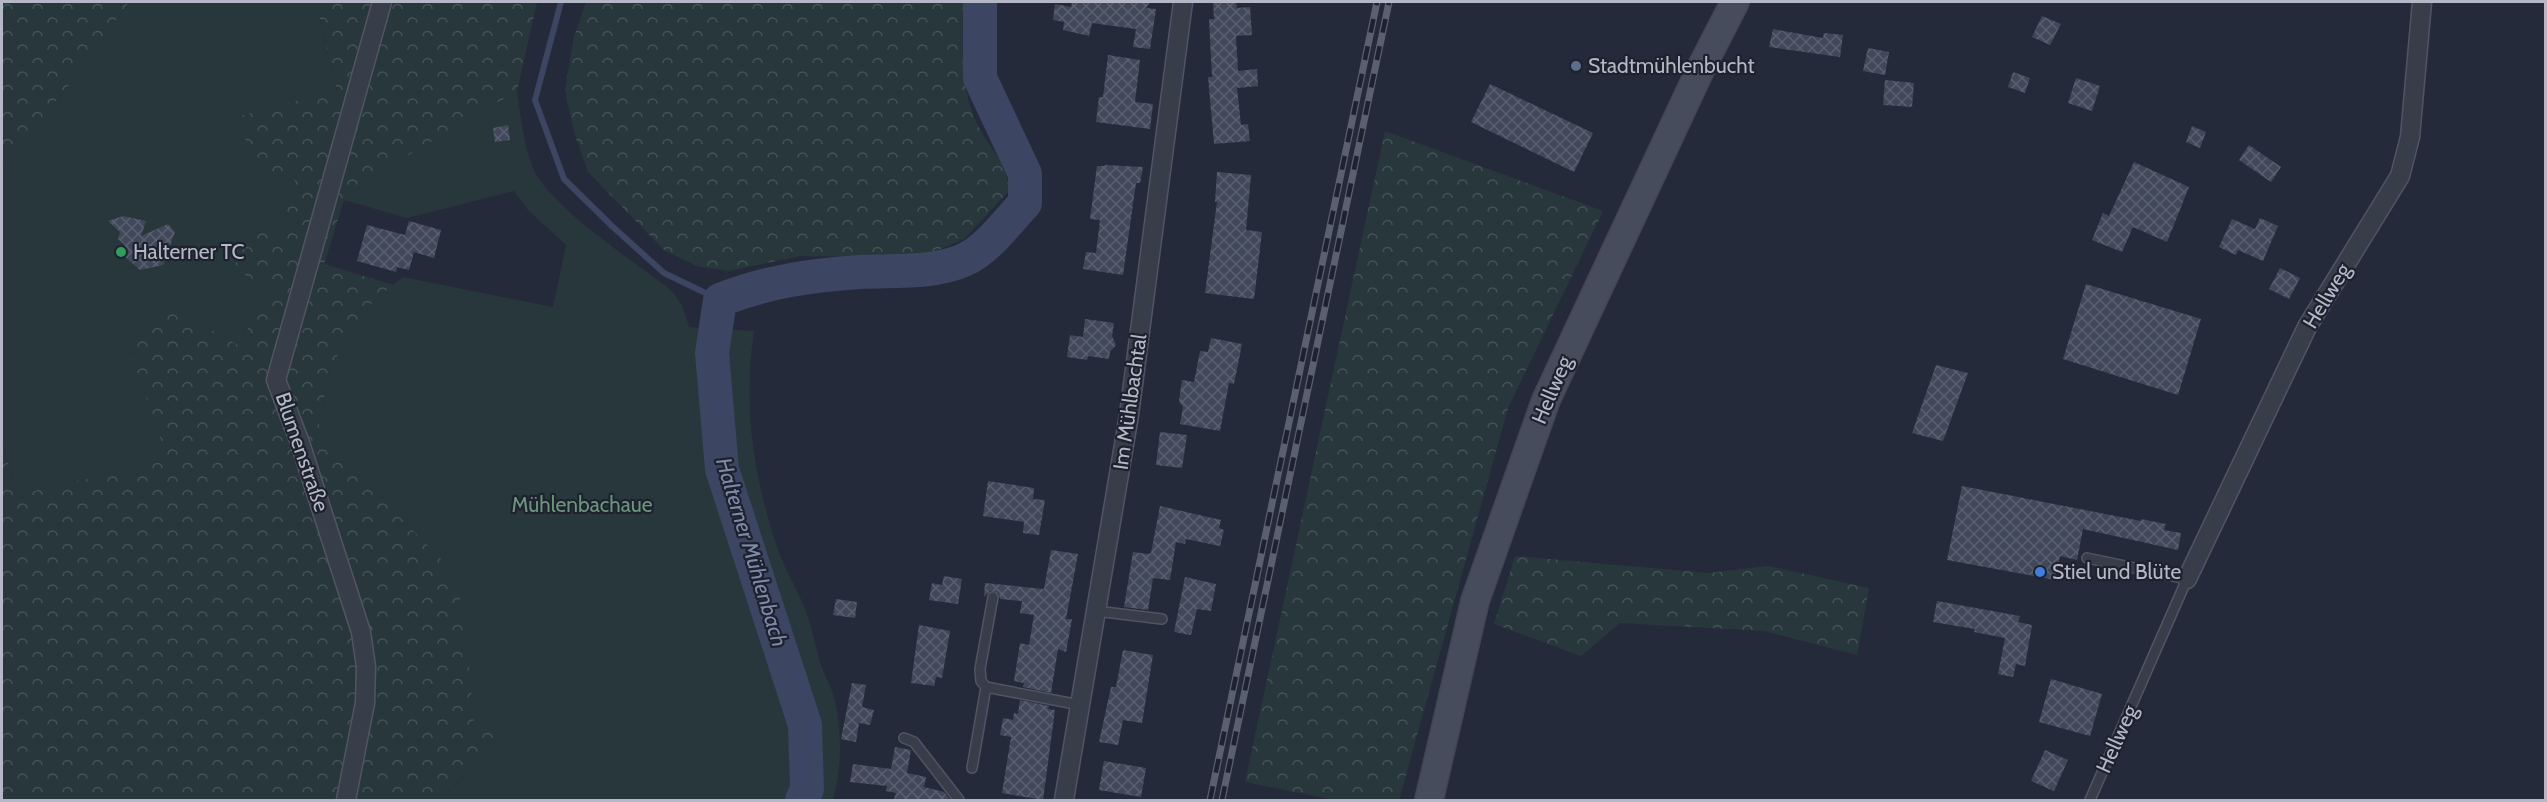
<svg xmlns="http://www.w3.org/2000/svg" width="2547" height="802" font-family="Cabin,sans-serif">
<defs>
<pattern id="forest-crowns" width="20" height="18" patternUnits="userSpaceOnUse" patternTransform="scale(1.5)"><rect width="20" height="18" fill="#28373c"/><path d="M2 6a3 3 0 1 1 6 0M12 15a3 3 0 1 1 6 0" fill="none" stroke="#455257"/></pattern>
<pattern id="building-cross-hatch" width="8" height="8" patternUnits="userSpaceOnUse" patternTransform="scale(1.5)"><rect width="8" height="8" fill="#414859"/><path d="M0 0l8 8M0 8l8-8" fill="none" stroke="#5a606f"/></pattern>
</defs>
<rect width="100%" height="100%" fill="#252a3a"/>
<g fill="#28373c">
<polygon points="129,2 316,2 337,90 296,180 283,225 248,236 233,269 271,289 238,345 167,305 128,346 169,460 16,495 2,439 2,165 19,148 74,79"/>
<path d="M517 91C521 116 523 144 533 168 549 206 636 263 671 290L682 305 689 327 754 331C743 407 753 474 777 547 784 568 797 588 805 609 812 626 815 645 820 662 824 675 832 688 835 701 842 733 842 768 833 800H442L463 775 319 426 330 367 374 300 403 277 553 307 566 245 528 210 514 191 407 218 344 200 380 172Z"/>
</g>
<g fill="url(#forest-crowns)">
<polygon points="2,2 129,2 74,79 19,148 2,165"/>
<polygon points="316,2 537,2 517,91 380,172 344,200 324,264 394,285 374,300 330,367 319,426 371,488 444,562 464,609 474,724 495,736 442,800 2,800 2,439 16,495 168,460 128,346 167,305 238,345 271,289 233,269 248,236 283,225 295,180 252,166 240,116 337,90"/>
<path d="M586 2H963C963 39 959 81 974 117 984 142 1009 164 1009 191L964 239 922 257 800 256 728 271 697 266 665 251 588 172 574 132 565 90 574 37Z"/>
<polygon points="1385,131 1603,211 1508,408 1399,800 1335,800 1245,782"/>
<polygon points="1515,556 1708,573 1768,566 1869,588 1857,655 1765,631 1620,623 1581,656 1494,624"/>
</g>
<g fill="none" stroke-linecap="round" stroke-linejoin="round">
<polyline stroke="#3c4561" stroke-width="6" points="561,2 535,100 564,179 613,227 664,273 720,300"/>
<path stroke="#3c4561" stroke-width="34" d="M802 800 807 789 805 725 722 469 712 353 720 300C766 282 811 275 860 272 894 270 932 274 964 260 988 249 1007 222 1025 203V174L980 78V2"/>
</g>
<g fill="url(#building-cross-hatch)">
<polygon points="1072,2 1150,2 1146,8 1156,9 1150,49 1133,47 1136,29 1092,23 1089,36 1063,30 1064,22 1053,20 1055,4 1071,7"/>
<polygon points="1213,2 1236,2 1237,8 1250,7 1252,35 1236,36 1238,71 1257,69 1258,86 1237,88 1241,125 1248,124 1250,141 1214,144 1208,77 1212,77 1209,19 1214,19"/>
<polygon points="2042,16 2061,24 2050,45 2032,37"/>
<polygon points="1773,29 1823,38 1824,33 1843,35 1840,57 1769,47"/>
<polygon points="1868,48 1889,52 1885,75 1863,71"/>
<polygon points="1108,55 1140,60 1135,102 1153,104 1150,129 1096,122 1099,97 1103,97"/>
<polygon points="2013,72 2030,78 2025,93 2008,87"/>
<polygon points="2076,78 2100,86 2092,111 2068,103"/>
<polygon points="1885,80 1914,83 1912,107 1883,105"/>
<polygon points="1490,84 1593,133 1574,172 1471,122"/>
<polygon points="508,125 510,140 495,142 493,128"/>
<polygon points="2192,126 2206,132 2200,148 2186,142"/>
<polygon points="2249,145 2281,167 2271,182 2239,160"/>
<polygon points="2134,162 2189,187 2167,242 2133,227 2122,252 2092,240 2103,213 2109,216"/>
<polygon points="1105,165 1143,167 1140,183 1136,183 1123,275 1083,269 1086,252 1096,253 1100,220 1090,219 1097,166 1104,166"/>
<polygon points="1217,172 1251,175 1246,230 1262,232 1254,299 1205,293 1217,202 1215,202"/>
<polygon points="123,216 146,221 141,236 168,224 175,232 163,265 140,270 121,253 125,245 118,239 120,232 108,221"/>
<polygon points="2260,218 2278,226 2263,261 2238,250 2236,255 2219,247 2232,219 2255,229"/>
<polygon points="409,221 441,230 434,258 414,252 409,270 397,267 396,272 357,261 367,225 405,235"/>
<polygon points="2280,268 2300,278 2289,299 2269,289"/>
<polygon points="2086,284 2201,319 2178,395 2063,359"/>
<polygon points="1085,319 1114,323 1112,336 1116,345 1110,352 1109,359 1088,356 1087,360 1067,357 1070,335 1083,337"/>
<polygon points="1211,338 1242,344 1234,384 1229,383 1220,431 1180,424 1183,407 1179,401 1182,380 1194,382 1200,351 1208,352"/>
<polygon points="1936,365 1968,373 1943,441 1912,433"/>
<polygon points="1160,432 1187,435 1182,468 1156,465"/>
<polygon points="988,481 1034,488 1033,499 1045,500 1039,535 1023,533 1024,522 983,516"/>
<polygon points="1962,486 2141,521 2141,519 2166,524 2164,530 2181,533 2178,550 2083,529 2077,560 2060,556 2055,580 1947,560"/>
<polygon points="1160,506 1221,520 1219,528 1224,530 1220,546 1186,539 1185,544 1176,542 1170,580 1153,578 1148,610 1124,607 1133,552 1148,554 1151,553"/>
<polygon points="1051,550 1078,554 1066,619 1072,619 1066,652 1058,649 1051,693 1023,687 1024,683 1014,681 1020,643 1029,645 1034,615 1020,613 1022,601 1000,599 999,594 995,591 990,591 984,597 985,583 1044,589"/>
<polygon points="944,576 962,579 958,604 929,600 932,583 942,585"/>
<polygon points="1185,577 1216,584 1211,611 1197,609 1191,635 1174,632"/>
<polygon points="836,599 857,602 855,618 833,615"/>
<polygon points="1937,601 2020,616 2018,622 2032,625 2025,666 2016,664 2013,677 1998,674 2005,638 1974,632 1975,629 1933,622"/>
<polygon points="919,625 950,631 942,678 936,677 934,686 911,683"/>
<polygon points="1123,650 1153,655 1142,723 1123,720 1118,745 1099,742 1111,687 1116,687"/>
<polygon points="2051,679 2102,694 2090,736 2039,722"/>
<polygon points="852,683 866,685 862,707 874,710 870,725 859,723 856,742 841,739"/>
<polygon points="1020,700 1049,706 1048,709 1055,710 1043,800 1002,793 1011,737 1000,735 1003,718 1013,720 1014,713 1018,714"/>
<polygon points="895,747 911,750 907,773 926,777 924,787 944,792 951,801 903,801 894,799 896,793 886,791 887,786 850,782 853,764 891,769"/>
<polygon points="2045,750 2068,760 2054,791 2031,781"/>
<polygon points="1104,761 1146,768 1141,797 1099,790"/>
</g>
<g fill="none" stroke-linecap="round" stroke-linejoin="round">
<defs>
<g id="lane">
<polyline points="2087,558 2187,579 2090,800"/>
<polyline points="993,597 980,669 981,681 986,687 1080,705"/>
<polyline points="1096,611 1162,619"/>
<polyline points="904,738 914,742 959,800"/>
<polyline points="972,768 986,687"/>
</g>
<g id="street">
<polyline points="2187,579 2307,327 2400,176 2410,137 2422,2"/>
<polyline points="346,800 365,703 366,667 361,632 300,443 276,380 382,2"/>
<polyline points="1064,800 1129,415 1183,2"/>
</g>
<polyline id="secondary" points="1429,800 1475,601 1546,400 1702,66 1735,2"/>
</defs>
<use href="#lane" stroke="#515562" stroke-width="12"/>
<use href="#street" stroke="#515562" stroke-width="21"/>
<use href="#secondary" stroke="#424653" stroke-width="30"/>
<use href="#lane" stroke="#383d4a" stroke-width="9"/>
<use href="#street" stroke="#383d4a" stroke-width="18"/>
<use href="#secondary" stroke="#474c5d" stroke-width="27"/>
<defs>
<g id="rail">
<polyline points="1210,800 1377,2"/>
<polyline points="1222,800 1389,2"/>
</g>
</defs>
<use href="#rail" stroke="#5b6071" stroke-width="7"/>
<use href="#rail" stroke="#1e222f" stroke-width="4.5" stroke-dasharray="14" stroke-linecap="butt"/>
</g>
<circle fill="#5c6f8a" stroke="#1e222f" stroke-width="2" cx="1576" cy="66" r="6"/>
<circle fill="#2e9e5b" stroke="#1e222f" stroke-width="2" cx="121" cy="252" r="6"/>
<circle fill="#3f7fe0" stroke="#1e222f" stroke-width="2" cx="2040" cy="572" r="6"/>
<g text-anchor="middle" stroke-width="4.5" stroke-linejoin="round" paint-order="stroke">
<g font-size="21" fill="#b4b8c6" stroke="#1e222f" text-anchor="start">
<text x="1588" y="73">Stadtmühlenbucht</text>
<text x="133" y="259">Halterner TC</text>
<text x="2052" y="579">Stiel und Blüte</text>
</g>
<g font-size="21" fill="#b4b8c6" stroke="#1e222f">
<text transform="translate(2327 296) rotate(-59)" y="7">Hellweg</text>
<text transform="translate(1552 390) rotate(-67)" y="7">Hellweg</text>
<text transform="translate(1130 402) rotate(-82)" y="7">Im Mühlbachtal</text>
<text transform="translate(302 452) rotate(71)" y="7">Blumenstraße</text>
<text transform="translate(2117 739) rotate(-66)" y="7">Hellweg</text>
</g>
<g font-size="21" fill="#6d947d" stroke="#1e222f">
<text x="582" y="512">Mühlenbachaue</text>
</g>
<g font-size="22" font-style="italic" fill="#7e8aaa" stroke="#1e222f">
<text transform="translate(752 552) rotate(73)" y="8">Halterner Mühlenbach</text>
</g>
</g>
<rect width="2547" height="802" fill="none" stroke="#b4b8c6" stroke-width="6"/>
</svg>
